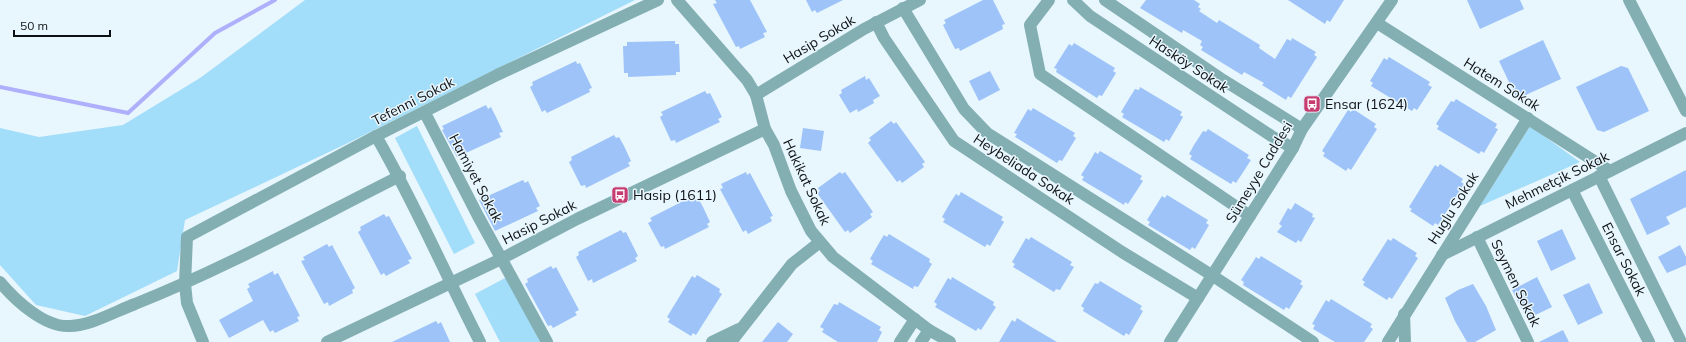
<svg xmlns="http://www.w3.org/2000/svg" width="1686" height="342" font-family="Mulish,sans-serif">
<rect width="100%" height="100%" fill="#e8f6fe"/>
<g fill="#a2ddf9">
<polygon points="305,0 635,0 348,143 185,220 177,271 85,316 36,305 0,265 0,128 39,137 123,125 200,78"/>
<polygon points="417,126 475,243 454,254 395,138"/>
<polygon points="1530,126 1580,162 1480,206"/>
<polygon points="507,277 540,342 500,342 475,294"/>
</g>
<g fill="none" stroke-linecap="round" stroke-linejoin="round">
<polyline stroke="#aeb0fb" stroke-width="4" points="0,87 128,113 215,33 275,0"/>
</g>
<g fill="#9dc3f8">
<polygon points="715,0 750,0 767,32 763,33 765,37 740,49 739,46 736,47 713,4 717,3"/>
<polygon points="806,0 843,0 817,13 815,10 812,12"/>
<polygon points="983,0 993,0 1005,24 1002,25 1003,29 960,51 959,48 955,49 943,25 946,23 944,20"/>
<polygon points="1146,0 1194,0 1200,4 1198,7 1201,9 1199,11 1217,23 1219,20 1260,45 1259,48 1275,59 1287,39 1291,41 1292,38 1316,52 1314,55 1317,57 1291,98 1288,96 1286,100 1262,85 1264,83 1244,72 1242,75 1201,50 1203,47 1200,45 1202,41 1183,30 1182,33 1140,8"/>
<polygon points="1288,0 1344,0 1330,22 1327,20 1325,24"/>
<polygon points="1467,0 1520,0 1524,9 1480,29"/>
<polygon points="1543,40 1561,79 1517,99 1499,61"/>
<polygon points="675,41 675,44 679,44 680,72 676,72 676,75 628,77 628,73 624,73 623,46 627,46 627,42"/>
<polygon points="1074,43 1115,68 1113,71 1116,73 1102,96 1099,95 1097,98 1056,72 1057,69 1054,68 1069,44 1072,46"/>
<polygon points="1389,57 1430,82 1428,85 1432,87 1417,110 1414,108 1412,111 1371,86 1373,83 1370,81 1381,63 1384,58 1387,60"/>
<polygon points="576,61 577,64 580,63 592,88 589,89 590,92 547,113 545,110 542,112 530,87 533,85 532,82"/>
<polygon points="1621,66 1628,68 1649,111 1604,132 1597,130 1576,87"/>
<polygon points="990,71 1000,90 979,101 969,81"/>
<polygon points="865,76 866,80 869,78 880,96 873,100 874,103 858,112 857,109 850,113 839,95 842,93 841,90"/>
<polygon points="1140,87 1182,112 1180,115 1183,117 1169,141 1166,139 1164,142 1122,117 1124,114 1121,112 1130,97 1135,89 1139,90"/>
<polygon points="705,91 707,94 710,93 722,117 718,119 720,122 676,143 675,140 671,141 660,117 663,115 661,112"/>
<polygon points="1456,99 1497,124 1495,128 1498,129 1484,153 1481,151 1479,154 1437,129 1439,126 1436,124 1451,101 1454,102"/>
<polygon points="486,105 488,109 491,107 496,117 503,132 499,133 501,137 457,157 442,130 444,129 442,126"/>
<polygon points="1033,108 1075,133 1073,136 1076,138 1062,161 1059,160 1057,163 1015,137 1017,134 1014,133 1028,109 1031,111"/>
<polygon points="1353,109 1376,124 1374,127 1377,129 1351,170 1348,168 1346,171 1323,156 1325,153 1322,151 1348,110 1351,112"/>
<polygon points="891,121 894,124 896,122 925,162 922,164 924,167 902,183 900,180 897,182 868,143 871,140 869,138"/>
<polygon points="803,128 824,131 821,151 800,148"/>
<polygon points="1208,129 1249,155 1247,158 1251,160 1236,183 1233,181 1231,184 1190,159 1192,156 1189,154 1194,145 1203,131 1206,132"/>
<polygon points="614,135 616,138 619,137 624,146 631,161 628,163 630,166 586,188 585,185 581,186 569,162 572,160 571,157"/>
<polygon points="1100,151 1142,176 1140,179 1143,181 1128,204 1125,202 1124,205 1082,180 1084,177 1081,175 1090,161 1095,152 1098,154"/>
<polygon points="1440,164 1463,179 1461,182 1464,184 1438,225 1435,223 1433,226 1410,211 1412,209 1409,207 1435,165 1438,167"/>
<polygon points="1686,170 1686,207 1666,217 1670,224 1647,235 1630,199"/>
<polygon points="746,172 747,175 750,173 773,216 770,217 772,221 748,234 746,230 743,232 720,189 723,188 721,184"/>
<polygon points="840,172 842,174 845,172 873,212 870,214 872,217 850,233 848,230 845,232 817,193 820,191 818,188"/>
<polygon points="523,180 525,183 528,181 540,206 536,208 538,211 495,231 479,200"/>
<polygon points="961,192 1003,217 1001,220 1004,222 990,246 987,244 985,247 943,222 945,219 942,217 950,203 956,194 959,196"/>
<polygon points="1167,195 1208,220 1206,223 1209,225 1195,249 1192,247 1190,250 1148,225 1150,222 1147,220 1162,196 1165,198"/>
<polygon points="693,196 695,199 698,198 703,207 710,222 707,224 709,227 665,249 664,246 661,247 648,223 652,221 650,218"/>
<polygon points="1295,203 1313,214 1312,217 1315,218 1301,242 1298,240 1296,243 1277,232 1282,226 1279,224 1288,208 1291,210"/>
<polygon points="384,214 386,217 389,216 412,259 408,260 410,263 386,276 384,273 381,275 358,232 361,230 360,227"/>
<polygon points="1562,229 1576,259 1551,271 1537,241"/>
<polygon points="621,230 623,233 626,232 638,256 635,258 637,261 593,283 592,279 588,281 576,257 579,255 578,252"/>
<polygon points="889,234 930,259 929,262 932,264 918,287 914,286 913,289 871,264 873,261 870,259 879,243 884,235 887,237"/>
<polygon points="1031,237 1072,262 1070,265 1074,267 1060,290 1056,289 1054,292 1013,267 1015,264 1012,262 1026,238 1029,240"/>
<polygon points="1393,238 1417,253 1415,256 1418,258 1392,299 1389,297 1387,300 1363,285 1365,282 1362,280 1388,239 1391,241"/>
<polygon points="327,244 329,247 332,245 355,288 352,290 353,293 329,306 328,302 324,304 301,261 305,260 303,257"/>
<polygon points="1680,245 1686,257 1686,265 1667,273 1658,257"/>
<polygon points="1261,256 1302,281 1300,284 1303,286 1289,309 1286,307 1284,310 1243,285 1244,282 1241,280 1253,262 1256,257 1259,259"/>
<polygon points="551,266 553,269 556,267 579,310 575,312 577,315 553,328 551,325 548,326 525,284 528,282 527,279"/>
<polygon points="273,271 274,275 278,273 300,316 297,317 299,321 275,333 273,330 270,332 263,320 229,338 219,320 253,301 247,289 250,287 248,284"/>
<polygon points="697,275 720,289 719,292 722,294 696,335 693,333 691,336 668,322 670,319 667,317 692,276 695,278"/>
<polygon points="952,277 994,302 993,305 996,307 981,330 978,328 976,331 935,307 937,304 934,302 948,278 951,280"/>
<polygon points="1537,277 1552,307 1527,319 1512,290"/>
<polygon points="1100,281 1142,306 1140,309 1143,311 1129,335 1126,333 1124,336 1083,311 1084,308 1081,306 1095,283 1098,284"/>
<polygon points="1589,283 1603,313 1578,325 1563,295"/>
<polygon points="1473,284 1486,306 1496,330 1475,342 1467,342 1455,321 1445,298 1458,290"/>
<polygon points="1331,299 1372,324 1370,327 1373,329 1364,342 1335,342 1313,329 1315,325 1312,324 1323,305 1326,300 1329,302"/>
<polygon points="839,302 881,327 879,330 882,332 877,342 838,342 822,332 824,329 820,327 834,304 838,305"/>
<polygon points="1017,318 1033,328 1057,342 999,342 1012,320 1015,322"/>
<polygon points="436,321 438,324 441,322 450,342 392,342"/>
<polygon points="778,322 793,334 787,342 762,342"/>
<polygon points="1563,330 1569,342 1539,342"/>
</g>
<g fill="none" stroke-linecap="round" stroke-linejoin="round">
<g stroke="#83afb3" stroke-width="12">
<polyline points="677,0 747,80 756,95 765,129 774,145 791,191 811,231 833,257 929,330 950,342"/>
<polyline points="1049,0 1030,25 1040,74 1250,216"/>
<polyline points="1073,0 1090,16 1273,137 1293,148"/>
<polyline points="1105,0 1220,78 1302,129"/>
<polyline points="1629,0 1686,111"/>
<polyline points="903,8 964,109 987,133 1213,276 1313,342"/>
<polyline points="876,22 884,38 954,141 1122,252 1198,298"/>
<polyline points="1377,23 1610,171"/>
<polyline points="756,95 864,29 920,0"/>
<polyline points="425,113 478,216 547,342"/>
<path d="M376 136C415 203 445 274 480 342"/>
<polyline points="1599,176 1681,342"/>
<polyline points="1572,190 1649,342"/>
<polyline points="1477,237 1528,342"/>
<polyline points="1442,255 1686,133"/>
<path d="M0 282C15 300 45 328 70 326 90 326 116 311 135 304 226 268 312 220 400 176"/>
<polyline points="1404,314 1405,342"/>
<polyline points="203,342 187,303 185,284 187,237 376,136 497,75 658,0"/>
<polyline points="327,342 501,259 577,219 765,129"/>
<polyline points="712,342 739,329"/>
<polyline points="731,342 792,264 820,242"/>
<polyline points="900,342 915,319"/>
<polyline points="921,342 929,330"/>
<polyline points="1388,342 1528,118"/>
</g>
<polyline stroke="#83afb3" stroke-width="12" points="1170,342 1293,148 1302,129 1392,0"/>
</g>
<defs>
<symbol id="bus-square" viewBox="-11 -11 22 22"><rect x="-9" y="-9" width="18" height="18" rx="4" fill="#c73c70" stroke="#e8f6fe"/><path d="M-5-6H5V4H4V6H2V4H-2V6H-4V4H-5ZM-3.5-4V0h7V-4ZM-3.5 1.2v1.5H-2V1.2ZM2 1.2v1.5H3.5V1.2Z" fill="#fff"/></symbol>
</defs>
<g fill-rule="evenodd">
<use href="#bus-square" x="1302" y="94" width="20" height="20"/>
<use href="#bus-square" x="610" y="185" width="20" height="20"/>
</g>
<g text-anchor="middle" stroke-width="3" stroke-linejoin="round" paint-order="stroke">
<g font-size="14" fill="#0d1114" stroke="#e8f6fe">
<text transform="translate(819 39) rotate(-31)" y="5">Hasip Sokak</text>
<text transform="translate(1189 64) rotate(33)" y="5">Hasköy Sokak</text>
<text transform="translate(1502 84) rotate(32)" y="5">Hatem Sokak</text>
<text transform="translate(413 101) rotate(-27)" y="5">Tefenni Sokak</text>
<text transform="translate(1024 169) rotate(33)" y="5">Heybeliada Sokak</text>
<text transform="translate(1259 172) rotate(-59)" y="5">Sümeyye Caddesi</text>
<text transform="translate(476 178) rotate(62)" y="5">Hamiyet Sokak</text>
<text transform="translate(1557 180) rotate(-26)" y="5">Mehmetçik Sokak</text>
<text transform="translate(807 182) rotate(65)" y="5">Hakikat Sokak</text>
<text transform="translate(1453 208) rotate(-58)" y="5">Huglu Sokak</text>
<text transform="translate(539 222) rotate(-27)" y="5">Hasip Sokak</text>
<text transform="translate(1624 259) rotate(63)" y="5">Ensar Sokak</text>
<text transform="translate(1516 283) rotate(64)" y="5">Seymen Sokak</text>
</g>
<g font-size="14" fill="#0d1114" stroke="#e8f6fe" text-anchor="start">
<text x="1325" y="109">Ensar (1624)</text>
<text x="633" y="200">Hasip (1611)</text>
</g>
</g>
<path d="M14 30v6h96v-6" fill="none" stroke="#0d1114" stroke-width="2"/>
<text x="20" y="30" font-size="12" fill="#0d1114" stroke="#e8f6fe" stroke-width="3" paint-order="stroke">50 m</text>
</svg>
